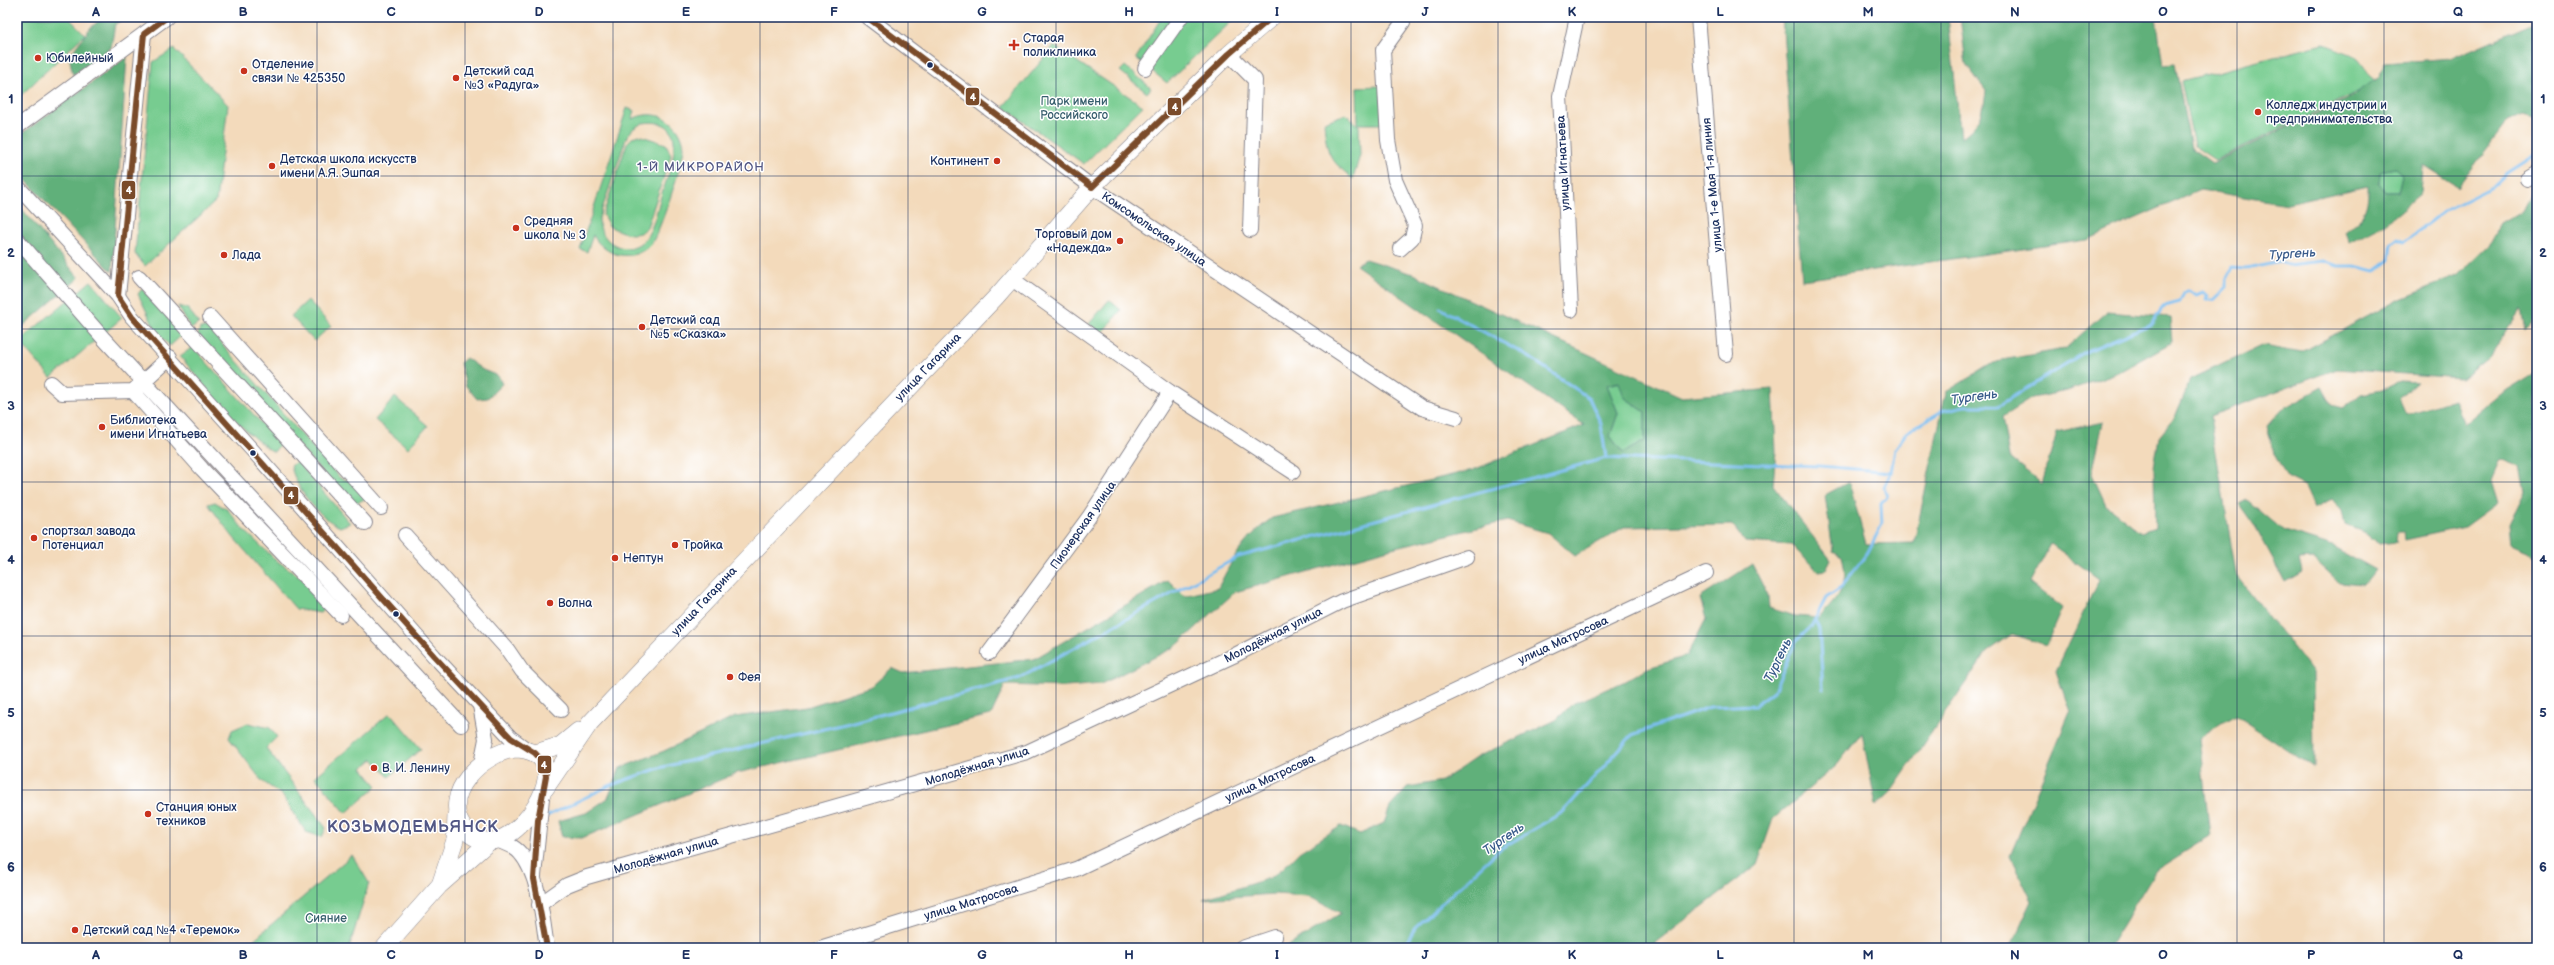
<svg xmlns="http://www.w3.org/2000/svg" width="2554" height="965" font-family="'Balsamiq Sans',sans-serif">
<rect width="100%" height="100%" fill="#fff"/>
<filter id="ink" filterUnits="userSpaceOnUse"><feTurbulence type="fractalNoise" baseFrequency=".025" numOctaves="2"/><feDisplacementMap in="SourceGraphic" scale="8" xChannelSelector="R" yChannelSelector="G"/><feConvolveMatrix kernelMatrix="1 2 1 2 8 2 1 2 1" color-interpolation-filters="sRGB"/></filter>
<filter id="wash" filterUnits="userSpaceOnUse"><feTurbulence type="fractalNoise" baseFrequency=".012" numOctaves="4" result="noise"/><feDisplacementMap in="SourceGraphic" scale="16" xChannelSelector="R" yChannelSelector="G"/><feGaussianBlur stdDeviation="0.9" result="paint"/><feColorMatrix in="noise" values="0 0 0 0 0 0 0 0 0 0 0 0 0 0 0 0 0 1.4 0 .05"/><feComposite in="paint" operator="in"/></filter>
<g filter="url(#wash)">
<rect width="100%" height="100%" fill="#f3dabb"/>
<g fill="#77cc90" stroke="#497e77" fill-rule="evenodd">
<polygon points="17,17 68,17 85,34 17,99"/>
<polygon points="1162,17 1236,17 1167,83 1136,58"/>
<polygon points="2324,44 2356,56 2376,83 2215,160 2194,146 2181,81"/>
<polygon points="1054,46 1143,106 1084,164 1003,107"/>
<polygon points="174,49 228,105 216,201 145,266 135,254 153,62"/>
<polygon points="1125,66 1151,88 1147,93 1120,71"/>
<polygon points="1381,86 1382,124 1358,124 1357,87"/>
<path d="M627 108 635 111 632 119C643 114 654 113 664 118 676 123 683 135 684 147 684 160 659 235 651 244 633 264 604 256 593 235L587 252 580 249ZM643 123C694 116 669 172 661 196 657 209 654 228 645 239 627 259 598 242 599 218L627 136 634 128Z"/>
<path d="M1346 114 1359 126 1360 155 1353 179C1328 158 1327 155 1324 122Z"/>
<path d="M639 135 666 144 671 155 647 227C638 240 620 232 609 226L603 215 627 143 633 137Z"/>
<polygon points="2395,169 2402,175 2398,192 2385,192 2379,183 2380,172"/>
<polygon points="91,281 122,318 51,378 19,341"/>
<polygon points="142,289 164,312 181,336 170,346 157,333 138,294"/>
<polygon points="308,300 331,326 314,341 291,316"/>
<polygon points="1109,300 1121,310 1101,334 1089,324"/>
<polygon points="178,306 188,309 199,323 191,329"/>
<polygon points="200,328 208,328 340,478 357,483 367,498 352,505 198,335"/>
<path d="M193 347 280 444 274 452C241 433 204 385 180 356Z"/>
<polygon points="1620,382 1624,397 1645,412 1645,441 1623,453 1610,436 1618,413 1607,385"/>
<polygon points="395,397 428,426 408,448 375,420"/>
<path d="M297 461 350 523 340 527C318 517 296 489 291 466Z"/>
<polygon points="215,502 228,510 244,530 277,561 301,577 327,607 320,613 296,609 233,537 208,504"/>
<polygon points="390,713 421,749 389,777 373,759 362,768 377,786 346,813 315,777"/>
<polygon points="248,723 270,728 277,737 266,748 326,828 322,837 306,832 282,795 262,781 229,738 232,730"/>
<polygon points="352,855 369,883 349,948 244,948"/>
</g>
<g fill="#61b07a" stroke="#3e706c" fill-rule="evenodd">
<polygon points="104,17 128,17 115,24 111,48 73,75 69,56 91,27"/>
<path d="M1782 17H1948L1961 138C1981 123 1983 115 1986 91L1966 64 1960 17H2156L2163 65 2175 64 2191 148 2212 163 2353 96 2377 78 2385 63 2452 58 2537 21V119L2523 115 2507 122 2458 187 2423 165 2421 194 2385 224 2349 243 2345 232C2363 218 2369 209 2368 186L2288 204 2200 190 2087 240 1802 280ZM2395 169 2402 175 2398 192H2385L2379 183 2380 172Z"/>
<polygon points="127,57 112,272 17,171 17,137"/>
<path d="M2537 181V318L2525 330 2521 309 2489 356 2461 378 2337 369 2210 416 2236 574 2313 673 2314 768 2235 715 2199 738 2210 836 2156 870 2108 948H2010L2032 901 2010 856 2070 712 2056 671 2099 579 2051 544 2030 583 2062 608 2046 645 2012 634 1986 653 1891 792 1876 806 1862 733 1837 765 1773 819 1757 865 1648 948H1285L1341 913 1308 896 1274 894 1203 899 1270 878 1283 868 1299 852 1341 826 1360 834 1384 823 1390 807 1408 787 1442 781 1477 757 1556 720 1572 704 1623 682 1648 668 1687 656 1706 619 1700 598 1752 564 1768 596 1769 608 1795 616 1819 618C1839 596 1850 587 1842 556L1833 551 1825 495 1849 482 1866 544 1914 543 1946 392 1996 361 2065 349 2106 312 2170 317 2172 342 2119 372 2067 391 2032 398 2002 417 2009 457 2042 484 2057 432 2103 422 2092 474 2106 505 2141 532 2155 527 2154 468 2159 437 2175 417 2191 379 2263 345 2302 352 2398 300 2457 276 2488 246 2500 224 2522 211Z"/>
<polygon points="17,203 79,278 17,331"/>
<path d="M1365 259 1413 274 1682 397 1773 389 1776 451 1773 485 1831 560 1826 570 1818 571 1791 545 1745 542 1732 525 1624 527 1575 556 1548 533 1507 521 1392 548 1235 592 1175 647 1101 684 1066 687 1005 685 991 715 737 773 582 838 562 837 558 821 586 813 608 798 620 768 664 751 735 717 807 707 872 686 892 668 903 673 1034 659 1168 580 1184 596 1218 588C1234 556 1243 540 1272 518L1473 470 1584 425 1356 265ZM1619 382 1624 397 1645 412V441L1623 453 1610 436 1618 413 1607 385Z"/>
<polygon points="466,358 483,370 498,376 502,384 488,398 477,399 466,386 460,363"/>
<polygon points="2537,371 2537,555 2511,544 2509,524 2525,491 2520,467 2500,459 2491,480 2498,503 2465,527 2405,540 2404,531 2397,531 2396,542 2379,544 2366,533 2345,525 2342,511 2332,499 2314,508 2305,486 2287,477 2274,453 2267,426 2282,409 2322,387 2332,405 2343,408 2361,394 2382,390 2401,381 2418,382 2399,399 2406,415 2454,399 2465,424 2506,390"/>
<polygon points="2247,500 2284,531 2333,546 2376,570 2364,585 2339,583 2313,559 2299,560 2302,572 2285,582 2254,525 2239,504"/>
</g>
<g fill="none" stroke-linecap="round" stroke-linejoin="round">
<g stroke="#7dbff2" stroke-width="3">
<polyline points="1440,308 1529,357 1589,398 1601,424 1606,458"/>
<polyline points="1815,620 1819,629 1823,689"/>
<polyline points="547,816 609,786 659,768 853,722 1020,678 1238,557 1606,458 1819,466 1891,472"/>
<polyline points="1403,948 1415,928 1500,849 1563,812 1632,735 1710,707 1755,705 1774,691 1796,641 1811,627 1826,598 1841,588 1868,552 1882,524 1881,504 1887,497 1884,487 1891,472 1895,449 1907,432 1942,411 1964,406 1998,406 2085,352 2151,324 2165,306 2180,302 2184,293 2188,290 2197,295 2204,292 2208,296 2207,300 2214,300 2226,288 2226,279 2232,268 2246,269 2281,262 2289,265 2323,261 2338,266 2355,266 2375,271 2390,260 2392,244 2398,239 2404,242 2446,210 2492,187 2506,174 2537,154"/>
</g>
</g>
</g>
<g filter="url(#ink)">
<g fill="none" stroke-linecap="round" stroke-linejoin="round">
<defs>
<g id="minor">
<polyline points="867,17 1092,187 1422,408 1456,418"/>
<polyline points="1698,17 1726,354"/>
<polyline points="1229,54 1255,80 1250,230"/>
<polyline points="1145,68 1181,17"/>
<polyline points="17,127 167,17"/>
<polyline points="2527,179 2537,173"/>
<polyline points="17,186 118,296 132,317 254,452 434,656 511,738 526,749"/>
<polyline points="17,239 104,339 461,725"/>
<polyline points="1400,249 1412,238 1415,225 1395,180 1388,140 1383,50 1403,22 1402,17"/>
<polyline points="139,277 365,523"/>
<polyline points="1012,279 1170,392 1293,472"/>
<polyline points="118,296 144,34"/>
<polyline points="1571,310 1560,96 1577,17"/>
<polyline points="210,317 381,508"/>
<polyline points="51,383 62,393 133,391 170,357"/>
<polyline points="133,391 202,469 341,615"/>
<polyline points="405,535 507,649 522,671 561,710"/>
<polyline points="989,653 1089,517 1170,392"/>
<polyline points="480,705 486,739 481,764"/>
<path d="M496 840C505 843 514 846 520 853 539 874 543 921 547 948"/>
<polyline points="534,876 542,798"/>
<polyline points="539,905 567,885 587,877 1027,752 1233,656 1342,601 1467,557"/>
<polyline points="820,948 1076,869 1706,573"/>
<polyline points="1242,948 1275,937"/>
</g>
<g id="major">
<path d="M515 749C583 751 524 846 486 841 477 840 468 834 463 827 440 793 483 753 515 749Z"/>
<polyline points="535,753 561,745 578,731"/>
<polyline points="545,789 590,723 996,297 1092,187 1229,54 1272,17"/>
<polyline points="441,882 455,840 456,815"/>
<polyline points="384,948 439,886 490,841"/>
</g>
</defs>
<use href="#minor" stroke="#87848c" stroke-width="16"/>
<use href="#major" stroke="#87848c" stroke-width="18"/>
<use href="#minor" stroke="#fff" stroke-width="14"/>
<use href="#major" stroke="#fff" stroke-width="17"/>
<defs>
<g id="bus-1">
<polyline points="167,17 144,34 118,296 132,317 434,656 511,738 535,753 544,763 546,776 538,820 534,879 547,948"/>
<polyline points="867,17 1092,187 1229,54 1272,17"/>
</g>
</defs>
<use href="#bus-1" stroke="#fff" stroke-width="9"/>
<use href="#bus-1" stroke="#7a4b2a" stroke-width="6"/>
</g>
</g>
<path fill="none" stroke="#1b2f5e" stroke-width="1" stroke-opacity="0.55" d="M170 17V948M317 17V948M465 17V948M613 17V948M760 17V948M908 17V948M1056 17V948M1203 17V948M1351 17V948M1498 17V948M1646 17V948M1794 17V948M1941 17V948M2089 17V948M2237 17V948M2384 17V948M17 176H2537M17 329H2537M17 482H2537M17 636H2537M17 790H2537"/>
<g fill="#c8321e" stroke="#fff" stroke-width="1.5">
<path d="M1012 39h4v4h4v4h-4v4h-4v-4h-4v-4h4z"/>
<circle cx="38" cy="58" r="4"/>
<circle cx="244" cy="71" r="4"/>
<circle cx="456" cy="78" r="4"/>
<circle cx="2258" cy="112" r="4"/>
<circle cx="997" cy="161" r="4"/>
<circle cx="272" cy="166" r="4"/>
<circle cx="516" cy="228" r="4"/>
<circle cx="1120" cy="241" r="4"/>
<circle cx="224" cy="255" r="4"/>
<circle cx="642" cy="327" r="4"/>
<circle cx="102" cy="427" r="4"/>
<circle cx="34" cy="538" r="4"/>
<circle cx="675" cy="545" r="4"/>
<circle cx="615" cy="558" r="4"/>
<circle cx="550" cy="603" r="4"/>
<circle cx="730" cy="677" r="4"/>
<circle cx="374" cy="768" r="4"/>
<circle cx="148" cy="814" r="4"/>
<circle cx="75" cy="930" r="4"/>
</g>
<g fill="#1b2f5e" stroke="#fff" stroke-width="1.5">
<circle cx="930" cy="65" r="3.5"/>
<circle cx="253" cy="453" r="3.5"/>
<circle cx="396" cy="614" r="3.5"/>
</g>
<g text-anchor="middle" stroke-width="3" stroke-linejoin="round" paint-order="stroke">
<g font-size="12" fill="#1b2f5e" stroke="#fff" text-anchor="start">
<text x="1023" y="42">Старая<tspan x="1023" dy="14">поликлиника</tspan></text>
<text x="46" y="62">Юбилейный</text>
<text x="252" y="68">Отделение<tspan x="252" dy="14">связи № 425350</tspan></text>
<text x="464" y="75">Детский сад<tspan x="464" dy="14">№3 «Радуга»</tspan></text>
<text x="2266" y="109">Колледж индустрии и<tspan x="2266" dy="14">предпринимательства</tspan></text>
<text x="280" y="163">Детская школа искусств<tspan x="280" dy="14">имени А.Я. Эшпая</tspan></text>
<text x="989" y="165" text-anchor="end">Континент</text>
<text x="524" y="225">Средняя<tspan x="524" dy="14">школа № 3</tspan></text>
<text x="1112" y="238" text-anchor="end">Торговый дом<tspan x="1112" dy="14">«Надежда»</tspan></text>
<text x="232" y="259">Лада</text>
<text x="650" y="324">Детский сад<tspan x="650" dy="14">№5 «Сказка»</tspan></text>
<text x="110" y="424">Библиотека<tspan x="110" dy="14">имени Игнатьева</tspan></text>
<text x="42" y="535">спортзал завода<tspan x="42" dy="14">Потенциал</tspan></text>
<text x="683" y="549">Тройка</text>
<text x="623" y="562">Нептун</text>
<text x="558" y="607">Волна</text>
<text x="738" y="681">Фея</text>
<text x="382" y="772">В. И. Ленину</text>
<text x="156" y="811">Станция юных<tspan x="156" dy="14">техников</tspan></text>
<text x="83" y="934">Детский сад №4 «Теремок»</text>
</g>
<g font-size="12" fill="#375e6d" stroke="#fff">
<text x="1074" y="105">Парк имени<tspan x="1074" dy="14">Российского</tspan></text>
<text x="326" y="922">Сияние</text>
</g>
<g font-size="12" fill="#1b2f5e" stroke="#fff">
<text transform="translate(1563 163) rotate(-93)" y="4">улица Игнатьева</text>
<text transform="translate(1712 185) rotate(-95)" y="4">улица 1-е Мая 1-я линия</text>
<text transform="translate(1154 229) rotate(34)" y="4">Комсомольская улица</text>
<text transform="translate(928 367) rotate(-46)" y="4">улица Гагарина</text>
<text transform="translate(1083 525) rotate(-55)" y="4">Пионерская улица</text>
<text transform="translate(704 601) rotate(-47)" y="4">улица Гагарина</text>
<text transform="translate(1273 635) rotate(-27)" y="4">Молодёжная улица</text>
<text transform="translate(1563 640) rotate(-25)" y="4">улица Матросова</text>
<text transform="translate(977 766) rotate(-17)" y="4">Молодёжная улица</text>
<text transform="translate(1270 778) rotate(-25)" y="4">улица Матросова</text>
<text transform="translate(666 855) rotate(-16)" y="4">Молодёжная улица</text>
<text transform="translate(971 902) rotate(-17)" y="4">улица Матросова</text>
</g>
<g font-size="13" letter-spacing="1" fill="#525785" stroke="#fff">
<text x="701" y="171">1-Й МИКРОРАЙОН</text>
</g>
<g font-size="13" font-style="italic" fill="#385a8a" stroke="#fff">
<text transform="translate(2292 253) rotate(-4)" y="5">Тургень</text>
<text transform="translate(1974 396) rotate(-8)" y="5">Тургень</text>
<text transform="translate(1777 660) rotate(-64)" y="5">Тургень</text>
<text transform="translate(1503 838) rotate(-35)" y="5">Тургень</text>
</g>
<g font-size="16" font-weight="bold" letter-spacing="1" fill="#525785" stroke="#fff">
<text x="413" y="832">КОЗЬМОДЕМЬЯНСК</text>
</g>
</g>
<g stroke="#fff" stroke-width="1.5">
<rect x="965" y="87" width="15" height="19" rx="4" fill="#7a4b2a"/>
<rect x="1167" y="97" width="15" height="19" rx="4" fill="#7a4b2a"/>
<rect x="121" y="180" width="15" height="20" rx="4" fill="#7a4b2a"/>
<rect x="283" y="486" width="16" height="19" rx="4" fill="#7a4b2a"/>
<rect x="537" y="755" width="15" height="19" rx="4" fill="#7a4b2a"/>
</g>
<g font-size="11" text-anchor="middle" font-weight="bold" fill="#fff">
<text x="973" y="101">4</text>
<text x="1175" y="111">4</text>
<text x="129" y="194">4</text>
<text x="291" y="499">4</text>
<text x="544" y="769">4</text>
</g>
<rect width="2554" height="965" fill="none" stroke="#fff" stroke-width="44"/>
<rect x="22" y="22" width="2510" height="921" fill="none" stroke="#1b2f5e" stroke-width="1.5"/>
<g font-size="13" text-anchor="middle" font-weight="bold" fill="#1b2f5e">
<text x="96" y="16">A</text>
<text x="243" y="16">B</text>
<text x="391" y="16">C</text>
<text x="539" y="16">D</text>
<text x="686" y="16">E</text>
<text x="834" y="16">F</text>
<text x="982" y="16">G</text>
<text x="1129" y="16">H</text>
<text x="1277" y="16">I</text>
<text x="1425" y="16">J</text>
<text x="1572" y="16">K</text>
<text x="1720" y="16">L</text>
<text x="1868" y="16">M</text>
<text x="2015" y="16">N</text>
<text x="2163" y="16">O</text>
<text x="2311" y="16">P</text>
<text x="2458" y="16">Q</text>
<text x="11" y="103">1</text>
<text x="2543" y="103">1</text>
<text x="11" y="257">2</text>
<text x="2543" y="257">2</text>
<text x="11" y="410">3</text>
<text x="2543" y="410">3</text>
<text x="11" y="564">4</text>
<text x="2543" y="564">4</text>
<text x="11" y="717">5</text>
<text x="2543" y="717">5</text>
<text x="11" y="871">6</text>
<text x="2543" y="871">6</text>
<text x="96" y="959">A</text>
<text x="243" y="959">B</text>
<text x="391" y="959">C</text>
<text x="539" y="959">D</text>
<text x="686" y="959">E</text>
<text x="834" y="959">F</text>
<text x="982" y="959">G</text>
<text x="1129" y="959">H</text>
<text x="1277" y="959">I</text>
<text x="1425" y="959">J</text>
<text x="1572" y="959">K</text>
<text x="1720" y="959">L</text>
<text x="1868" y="959">M</text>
<text x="2015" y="959">N</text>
<text x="2163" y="959">O</text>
<text x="2311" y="959">P</text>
<text x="2458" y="959">Q</text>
</g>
</svg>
